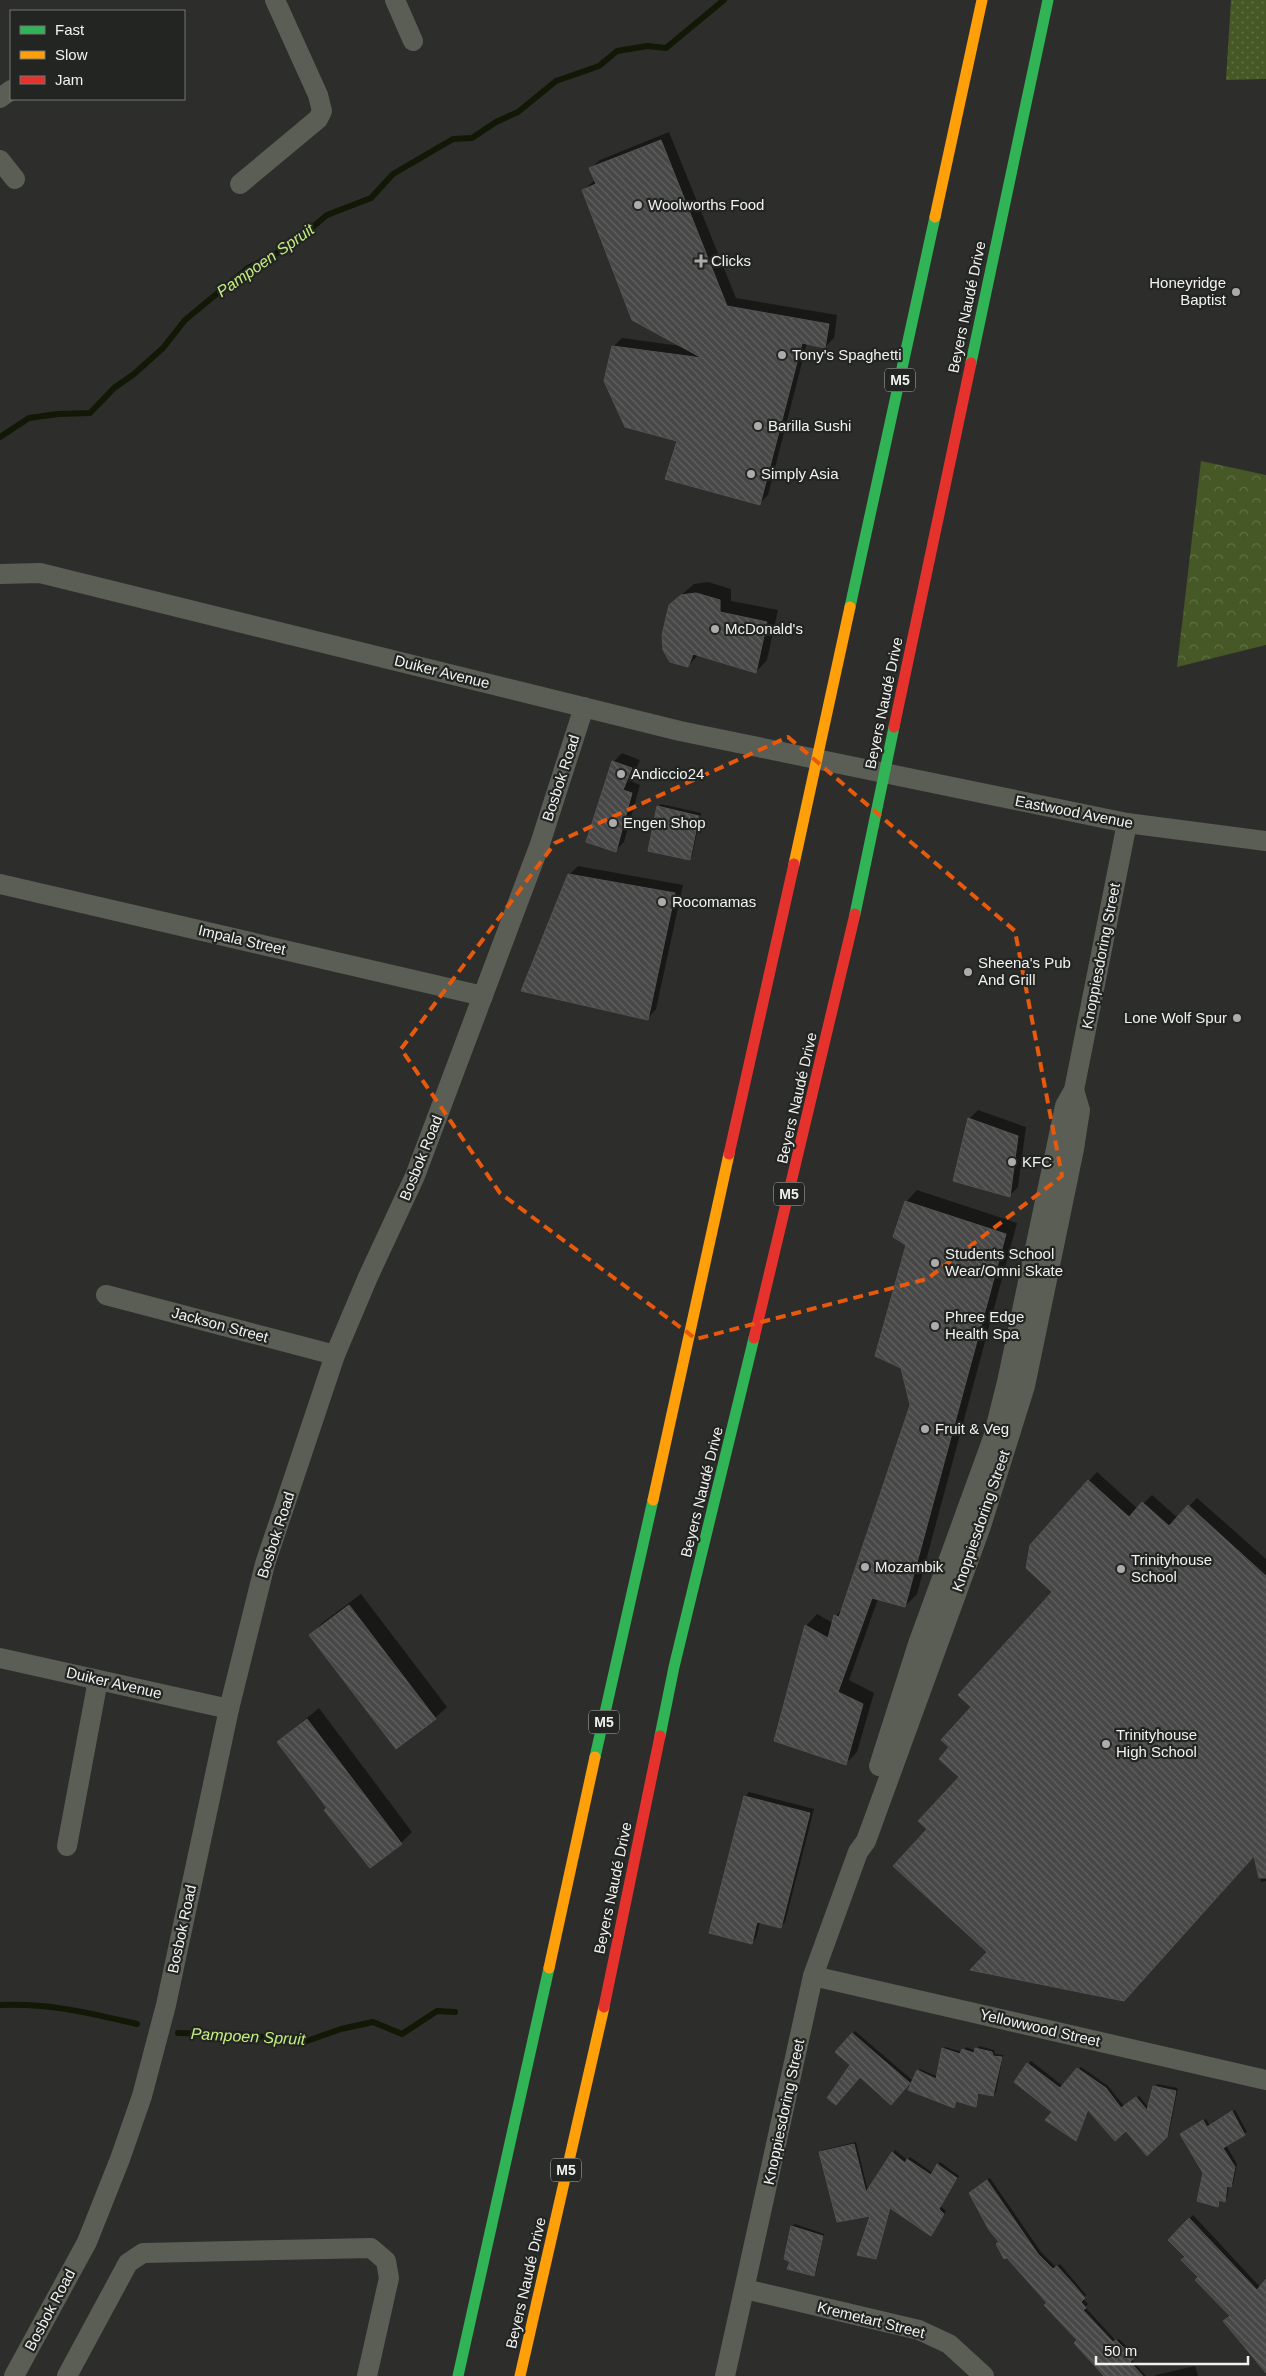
<svg xmlns="http://www.w3.org/2000/svg" width="1266" height="2376" font-family="Helvetica,sans-serif">
<defs>
<pattern id="grass-dots" width="8" height="8" patternUnits="userSpaceOnUse" patternTransform="scale(1.25)"><rect width="8" height="8" fill="#465825"/><path d="M2 2h.1M6 6h.1" fill="none" stroke="#617045" stroke-width="1.8" stroke-linecap="round"/></pattern>
<pattern id="park-crowns" width="20" height="18" patternUnits="userSpaceOnUse" patternTransform="scale(1.25)"><rect width="20" height="18" fill="#465825"/><path d="M2 6a3 3 0 1 1 6 0M12 15a3 3 0 1 1 6 0" fill="none" stroke="#617045"/></pattern>
<pattern id="building-back-hatch" width="6" height="6" patternUnits="userSpaceOnUse" patternTransform="scale(1.25)"><rect width="6" height="6" fill="#474747"/><path d="M-1 5l2 2M0 0l6 6M5-1l2 2" fill="none" stroke="#626262"/></pattern>
</defs>
<rect width="100%" height="100%" fill="#2d2e2c"/>
<polygon fill="url(#grass-dots)" points="1231,0 1266,0 1266,79 1226,80"/>
<polygon fill="url(#park-crowns)" points="1201,461 1266,475 1266,645 1177,667"/>
<g fill="#0007">
<polygon points="669,132 736,298 837,315 834,338 825,347 807,343 768,495 759,504 679,440 613,347 622,338 681,346 583,190 595,180 591,168 600,160"/>
<polygon points="708,582 731,589 731,601 778,610 767,660 756,672 699,654 688,666 670,605 694,584"/>
<polygon points="622,753 640,760 631,781 640,785 624,842 615,851 613,762"/>
<polygon points="661,804 701,813 692,856 689,859 658,807"/>
<polygon points="578,866 683,885 656,1009 648,1018 569,875"/>
<polygon points="978,1110 1026,1127 1018,1187 1009,1196 969,1119"/>
<polygon points="917,1190 1017,1223 917,1594 905,1606 878,1599 849,1680 874,1693 857,1752 845,1764 806,1626 817,1614 833,1623 836,1616 843,1608 911,1405 906,1202"/>
<polygon points="1097,1472 1138,1509 1152,1495 1178,1518 1197,1498 1266,1559 1266,1881 1261,1882 1255,1854 988,1952 929,1829 961,1777 951,1747 973,1707 1053,1592 1031,1545"/>
<polygon points="361,1594 447,1707 435,1718 311,1635 322,1623"/>
<polygon points="319,1708 412,1832 401,1843 329,1807 278,1742"/>
<polygon points="749,1792 814,1809 785,1922 781,1927 760,1922 756,1938 752,1943 745,1797"/>
<polygon points="855,2031 912,2080 891,2103 837,2052"/>
<polygon points="979,2046 994,2050 995,2054 1003,2055 996,2092 993,2095 980,2092 975,2105 957,2100 954,2107 918,2071 920,2069 938,2077 943,2049 945,2047 963,2052 966,2047 976,2051"/>
<polygon points="1031,2061 1063,2086 1081,2067 1108,2086 1124,2106 1139,2096 1149,2108 1157,2084 1178,2088 1169,2133 1147,2154 1126,2130 1089,2110 1076,2140 1053,2111 1015,2081"/>
<polygon points="1235,2110 1247,2132 1226,2145 1237,2164 1233,2184 1229,2185 1227,2198 1225,2200 1220,2199 1217,2205 1184,2132 1206,2119 1210,2126"/>
<polygon points="856,2142 868,2191 895,2150 907,2160 910,2157 933,2173 940,2162 959,2176 940,2206 946,2211 931,2234 891,2208 875,2257 872,2214 820,2152 823,2150"/>
<polygon points="990,2178 1041,2252 1056,2267 1060,2264 1086,2295 1083,2299 1088,2304 1085,2307 1116,2341 1119,2339 1136,2355 1131,2359 1146,2376 1105,2376 1000,2242 973,2190"/>
<polygon points="1193,2215 1261,2288 1266,2281 1266,2363 1199,2277 1187,2257 1170,2240"/>
<polygon points="795,2224 824,2234 816,2272 814,2275 786,2259 792,2226"/>
<polygon points="1195,2366 1198,2376 1155,2376 1156,2375"/>
</g>
<g fill="none" stroke-linecap="round" stroke-linejoin="round">
<g stroke="#111805" stroke-width="6">
<polyline points="0,437 29,418 58,414 90,413 114,388 134,374 163,348 185,320 248,268 289,247 327,215 371,198 393,174 453,139 472,138 496,122 518,112 556,81 599,66 617,51 647,46 666,48 724,0"/>
<path d="M0 2005C50 2003 89 2013 137 2024"/>
<polyline points="178,2033 248,2035 304,2042 341,2029 373,2022 402,2034 437,2011 455,2012"/>
</g>
</g>
<g fill="url(#building-back-hatch)" stroke="#535352">
<polygon points="661,140 727,306 829,324 825,348 802,343 760,505 665,479 677,441 625,427 604,381 612,346 702,358 632,320 582,190 596,184 589,168"/>
<polygon points="696,593 720,600 720,612 767,622 756,673 693,654 688,667 670,662 663,650 662,635 669,605 681,595"/>
<polygon points="612,761 632,768 623,790 632,793 616,852 586,842"/>
<polygon points="657,806 699,816 690,860 648,851"/>
<polygon points="568,874 675,893 648,1020 521,991"/>
<polygon points="968,1118 1018,1136 1010,1197 953,1181"/>
<polygon points="905,1201 1006,1234 905,1607 872,1598 838,1692 863,1704 846,1765 774,1741 805,1625 828,1638 834,1615 839,1617 910,1405 901,1368 875,1356 906,1245 893,1237"/>
<polygon points="1088,1480 1129,1517 1142,1502 1169,1526 1188,1505 1266,1576 1266,1878 1259,1878 1254,1856 1124,2001 970,1970 987,1952 893,1866 927,1829 918,1821 959,1777 939,1759 949,1747 941,1740 971,1707 958,1695 1052,1592 1026,1568 1030,1545"/>
<polygon points="349,1605 436,1719 396,1749 309,1635"/>
<polygon points="307,1719 402,1844 370,1868 324,1810 327,1808 277,1742"/>
<polygon points="744,1796 810,1813 781,1928 757,1922 752,1944 709,1933"/>
<polygon points="852,2033 910,2083 891,2105 860,2077 836,2105 827,2098 850,2065 835,2052"/>
<polygon points="942,2048 960,2054 962,2049 974,2053 975,2048 992,2052 993,2056 1002,2057 993,2096 978,2093 976,2107 956,2101 954,2108 908,2090 917,2070 936,2079"/>
<polygon points="1027,2063 1060,2088 1077,2068 1106,2088 1121,2108 1136,2097 1147,2110 1153,2086 1176,2091 1167,2137 1147,2156 1126,2131 1115,2141 1088,2110 1076,2141 1045,2120 1052,2112 1014,2082"/>
<polygon points="1232,2111 1245,2135 1223,2148 1235,2167 1231,2187 1227,2186 1225,2202 1219,2200 1218,2207 1197,2201 1203,2173 1180,2134 1203,2120 1207,2127"/>
<polygon points="854,2144 866,2192 892,2152 905,2163 907,2159 931,2175 937,2164 957,2178 939,2209 944,2214 931,2236 890,2208 876,2259 857,2255 870,2216 837,2222 819,2152"/>
<polygon points="987,2180 1038,2254 1053,2269 1057,2266 1075,2286 1085,2298 1081,2302 1086,2308 1083,2310 1113,2342 1116,2340 1134,2358 1130,2362 1143,2376 1104,2376 1074,2343 1077,2340 1044,2305 1047,2303 1007,2258 1004,2259 996,2244 999,2242 989,2230 969,2193"/>
<polygon points="1189,2218 1257,2290 1266,2279 1266,2373 1223,2321 1230,2316 1195,2280 1198,2277 1181,2260 1185,2257 1168,2240"/>
<polygon points="791,2226 823,2236 814,2276 787,2269 790,2262 784,2259"/>
</g>
<g fill="none" stroke-linecap="round" stroke-linejoin="round">
<g stroke="#5a5e55" stroke-width="20">
<polyline points="395,0 413,41"/>
<polyline points="0,98 11,90"/>
<polyline points="0,160 15,179"/>
<polyline points="240,184 318,119 322,111 318,95 275,0"/>
<polyline points="0,574 40,573 680,731 1127,823 1266,841"/>
<polyline points="0,884 483,996"/>
<polyline points="106,1295 335,1355"/>
<polyline points="0,1658 229,1709"/>
<polyline points="879,1766 918,1644 993,1438 1007,1382 1065,1106 1074,1090 1127,823"/>
<polyline points="67,1846 98,1680"/>
<polyline points="813,1976 1266,2080"/>
<polyline points="745,2289 919,2330 949,2344 984,2376"/>
<polyline points="14,2376 87,2242 120,2159 142,2096 166,2005 229,1709 265,1564 335,1355 368,1277 415,1176 540,844 584,707"/>
<polyline points="67,2376 128,2263 143,2253 371,2248 386,2261 389,2278 367,2376"/>
<polyline points="725,2376 813,1976 858,1852 866,1841 981,1526 1025,1386 1074,1149 1080,1110 1074,1090"/>
</g>
<g stroke="#30b455" stroke-width="11">
<polyline points="971,363 1048,0"/>
<polyline points="850,607 935,217"/>
<polyline points="855,914 894,727"/>
<polyline points="660,1736 674,1667 754,1338"/>
<polyline points="595,1757 653,1500"/>
<polyline points="458,2376 549,1968"/>
</g>
<g stroke="#ff9f0a" stroke-width="11">
<polyline points="935,217 982,0"/>
<polyline points="794,864 850,607"/>
<polyline points="653,1500 729,1154"/>
<polyline points="549,1968 595,1757"/>
<polyline points="520,2376 604,2007"/>
</g>
<g stroke="#e5322d" stroke-width="11">
<polyline points="894,727 971,363"/>
<polyline points="729,1154 794,864"/>
<polyline points="754,1338 855,914"/>
<polyline points="604,2007 660,1736"/>
</g>
</g>
<path fill="none" stroke="#e8590c" stroke-width="4" stroke-dasharray="10 6" stroke-linejoin="round" d="M788 737 1015 931 1062 1176 927 1279 696 1339 500 1193 401 1049 555 843Z"/>
<g fill="#acadab" stroke="#232522" stroke-width="2">
<circle cx="638" cy="205" r="5"/>
<path d="M698.5 253.5h5v5h5v5h-5v5h-5v-5h-5v-5h5z"/>
<circle cx="1236" cy="292" r="5"/>
<circle cx="782" cy="355" r="5"/>
<circle cx="758" cy="426" r="5"/>
<circle cx="751" cy="474" r="5"/>
<circle cx="715" cy="629" r="5"/>
<circle cx="621" cy="774" r="5"/>
<circle cx="613" cy="823" r="5"/>
<circle cx="662" cy="902" r="5"/>
<circle cx="968" cy="972" r="5"/>
<circle cx="1237" cy="1018" r="5"/>
<circle cx="1012" cy="1162" r="5"/>
<circle cx="935" cy="1263" r="5"/>
<circle cx="935" cy="1326" r="5"/>
<circle cx="925" cy="1429" r="5"/>
<circle cx="865" cy="1567" r="5"/>
<circle cx="1121" cy="1569" r="5"/>
<circle cx="1106" cy="1744" r="5"/>
</g>
<g text-anchor="middle" stroke-width="4.5" stroke-linejoin="round" paint-order="stroke">
<g fill="#232522" stroke="#b3b4b2" stroke-width="1">
<rect x="885" y="368.5" width="30" height="23" rx="4"/>
<rect x="774" y="1182.5" width="30" height="23" rx="4"/>
<rect x="589" y="1710.5" width="30" height="23" rx="4"/>
<rect x="551" y="2158.5" width="30" height="23" rx="4"/>
</g>
<g font-size="14" font-weight="bold" fill="#f1f2f0">
<text x="900" y="385">M5</text>
<text x="789" y="1199">M5</text>
<text x="604" y="1727">M5</text>
<text x="566" y="2175">M5</text>
</g>
<g font-size="15" fill="#f1f2f0" stroke="#232522" text-anchor="start">
<text x="648" y="210">Woolworths Food</text>
<text x="711" y="266">Clicks</text>
<text x="1226" y="288" text-anchor="end">Honeyridge<tspan x="1226" dy="17">Baptist</tspan></text>
<text x="792" y="360">Tony's Spaghetti</text>
<text x="768" y="431">Barilla Sushi</text>
<text x="761" y="479">Simply Asia</text>
<text x="725" y="634">McDonald's</text>
<text x="631" y="779">Andiccio24</text>
<text x="623" y="828">Engen Shop</text>
<text x="672" y="907">Rocomamas</text>
<text x="978" y="968">Sheena's Pub<tspan x="978" dy="17">And Grill</tspan></text>
<text x="1227" y="1023" text-anchor="end">Lone Wolf Spur</text>
<text x="1022" y="1167">KFC</text>
<text x="945" y="1259">Students School<tspan x="945" dy="17">Wear/Omni Skate</tspan></text>
<text x="945" y="1322">Phree Edge<tspan x="945" dy="17">Health Spa</tspan></text>
<text x="935" y="1434">Fruit &amp; Veg</text>
<text x="1131" y="1565">Trinityhouse<tspan x="1131" dy="17">School</tspan></text>
<text x="875" y="1572">Mozambik</text>
<text x="1116" y="1740">Trinityhouse<tspan x="1116" dy="17">High School</tspan></text>
</g>
<g font-size="15" fill="#f1f2f0" stroke="#232522">
<text transform="translate(967 307) rotate(-78)" y="5">Beyers Naudé Drive</text>
<text transform="translate(442 672) rotate(14)" y="5">Duiker Avenue</text>
<text transform="translate(884 703) rotate(-78)" y="5">Beyers Naudé Drive</text>
<text transform="translate(561 778) rotate(-72)" y="5">Bosbok Road</text>
<text transform="translate(1074 812) rotate(11)" y="5">Eastwood Avenue</text>
<text transform="translate(242 940) rotate(13)" y="5">Impala Street</text>
<text transform="translate(1101 956) rotate(-79)" y="5">Knoppiesdoring Street</text>
<text transform="translate(797 1098) rotate(-77)" y="5">Beyers Naudé Drive</text>
<text transform="translate(421 1158) rotate(-68)" y="5">Bosbok Road</text>
<text transform="translate(220 1325) rotate(15)" y="5">Jackson Street</text>
<text transform="translate(702 1492) rotate(-76)" y="5">Beyers Naudé Drive</text>
<text transform="translate(981 1521) rotate(-71)" y="5">Knoppiesdoring Street</text>
<text transform="translate(276 1535) rotate(-72)" y="5">Bosbok Road</text>
<text transform="translate(114 1683) rotate(13)" y="5">Duiker Avenue</text>
<text transform="translate(613 1888) rotate(-78)" y="5">Beyers Naudé Drive</text>
<text transform="translate(182 1929) rotate(-78)" y="5">Bosbok Road</text>
<text transform="translate(1040 2028) rotate(13)" y="5">Yellowwood Street</text>
<text transform="translate(784 2112) rotate(-78)" y="5">Knoppiesdoring Street</text>
<text transform="translate(526 2283) rotate(-77)" y="5">Beyers Naudé Drive</text>
<text transform="translate(50 2310) rotate(-62)" y="5">Bosbok Road</text>
<text transform="translate(871 2320) rotate(14)" y="5">Kremetart Street</text>
</g>
<g font-size="16" font-style="italic" fill="#c4ed81" stroke="#232522">
<text transform="translate(265 260) rotate(-35)" y="6">Pampoen Spruit</text>
<text transform="translate(248 2036) rotate(3)" y="6">Pampoen Spruit</text>
</g>
</g>
<rect x="10" y="10" width="175" height="90" fill="#232522" stroke="#757774"/>
<rect x="20" y="26" width="25" height="8" fill="#30b455" stroke="#757774"/>
<text x="55" y="35" font-size="15" fill="#f1f2f0">Fast</text>
<rect x="20" y="51" width="25" height="8" fill="#ff9f0a" stroke="#757774"/>
<text x="55" y="60" font-size="15" fill="#f1f2f0">Slow</text>
<rect x="20" y="76" width="25" height="8" fill="#e5322d" stroke="#757774"/>
<text x="55" y="85" font-size="15" fill="#f1f2f0">Jam</text>
<path d="M1096 2356v8h152v-8" fill="none" stroke="#f1f2f0" stroke-width="2.5"/>
<text x="1104" y="2356" font-size="15" fill="#f1f2f0" stroke="#232522" stroke-width="4" paint-order="stroke">50 m</text>
</svg>
